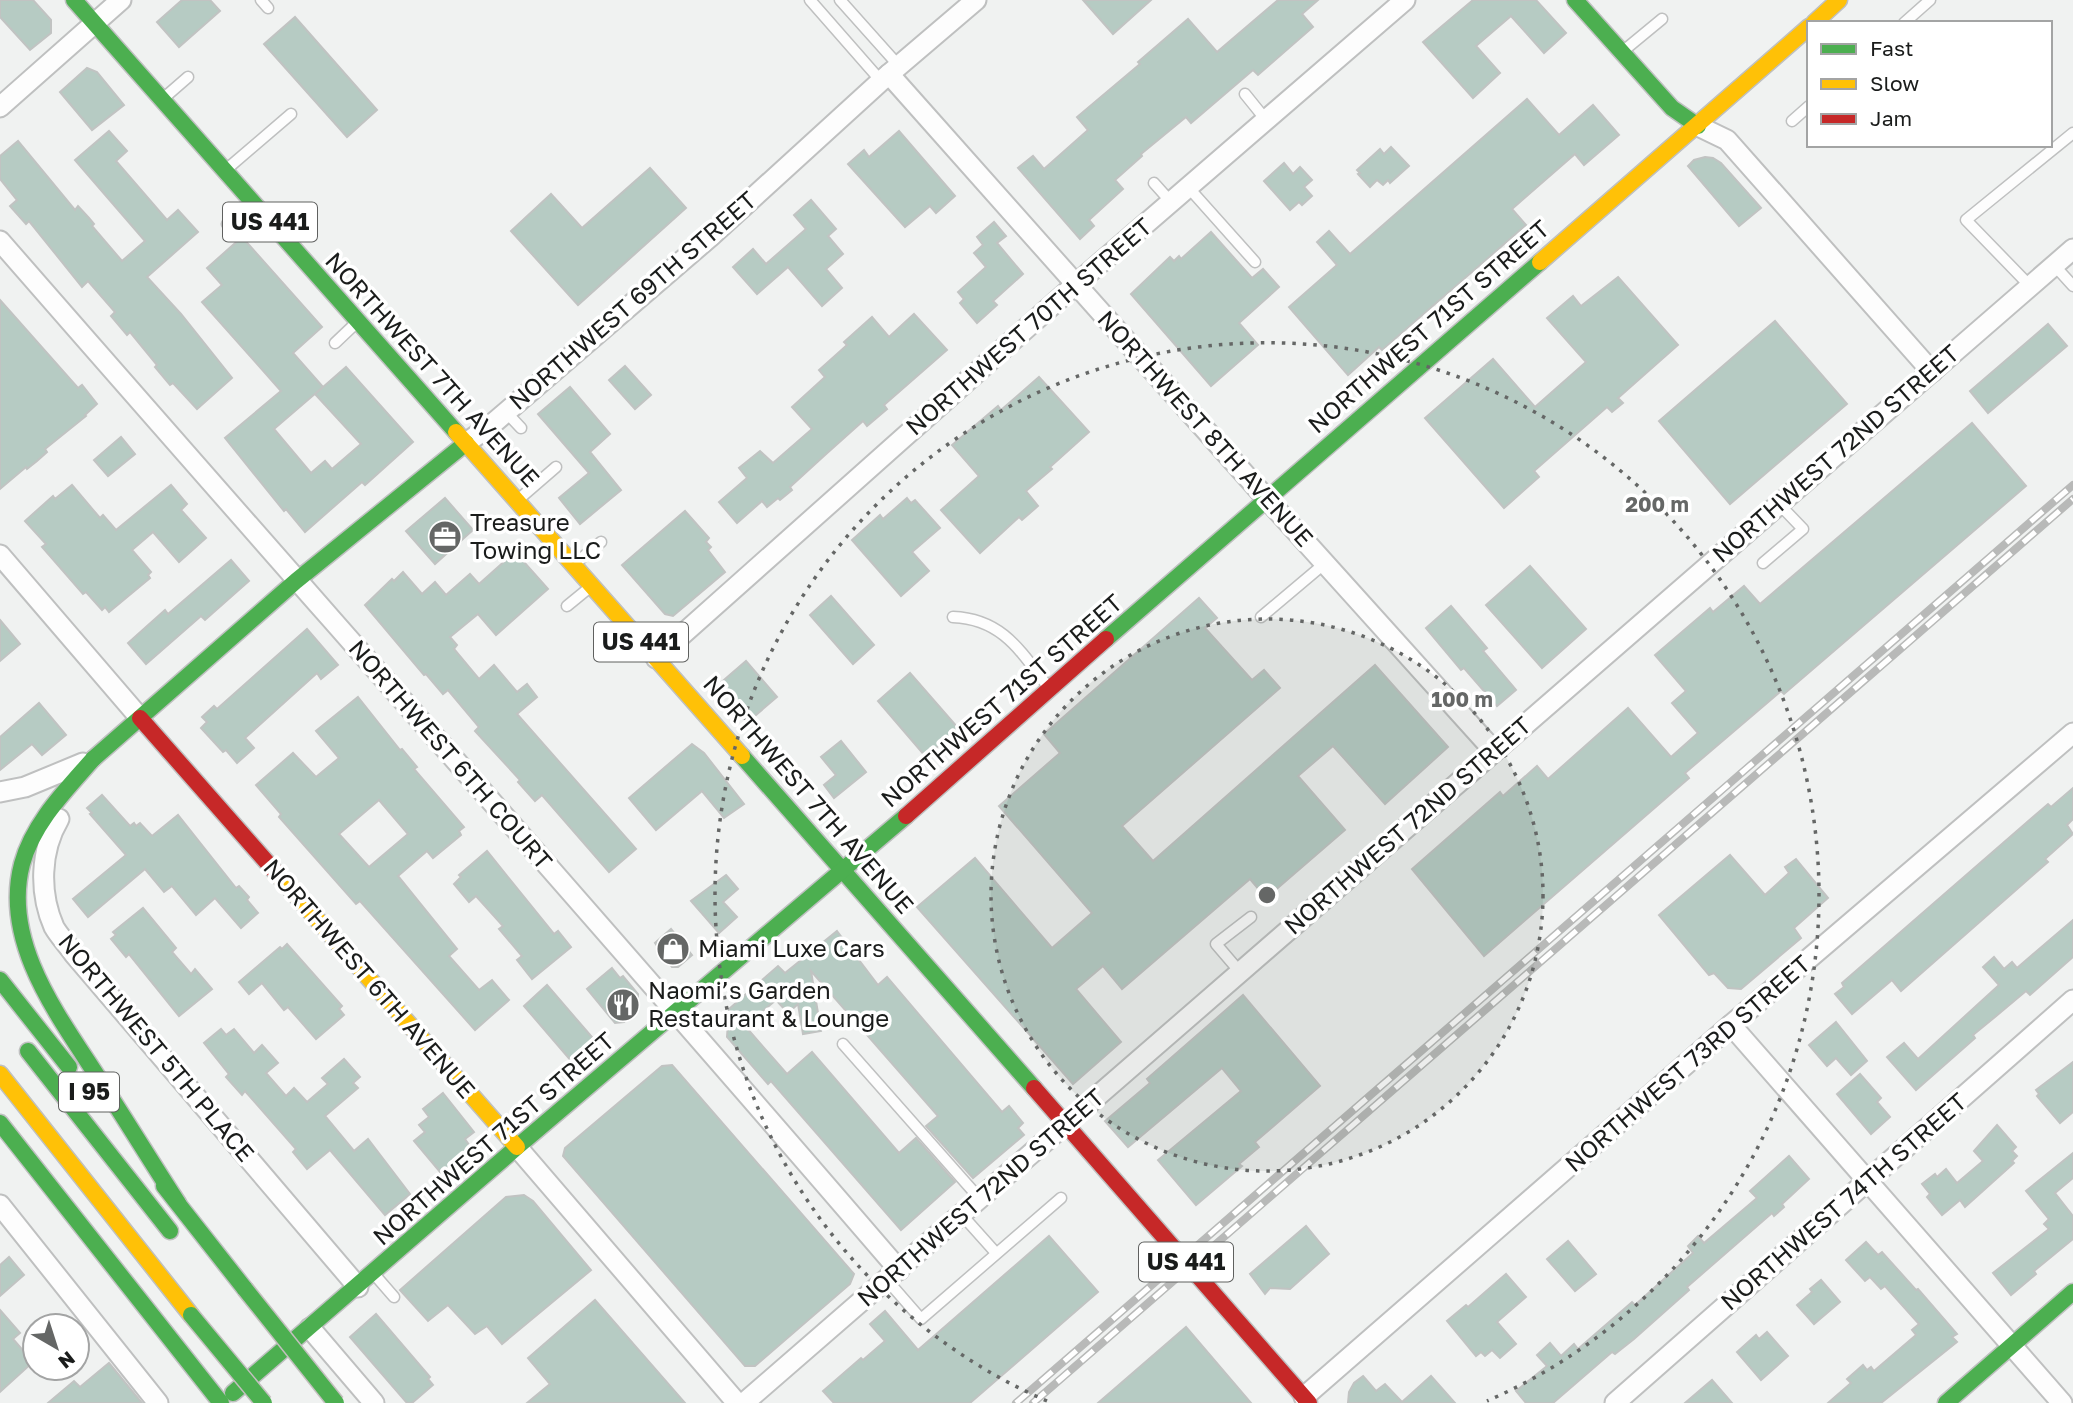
<svg xmlns="http://www.w3.org/2000/svg" width="2073" height="1403" font-family="'Golos Text',sans-serif">
<rect width="100%" height="100%" fill="#f0f2f1"/>
<g fill="#b6cbc3" stroke="#c1c3c2" stroke-width="2" fill-rule="evenodd">
<polygon points="0,0 33,0 51,20 51,33 30,50 0,17"/>
<polygon points="182,0 210,0 220,11 179,47 157,22"/>
<polygon points="1083,0 1151,0 1113,34"/>
<polygon points="1278,0 1318,0 1302,14 1313,27 1258,75 1253,70 1191,123 1186,117 1141,154 1142,156 1115,180 1123,189 1089,220 1094,226 1080,239 1018,168 1033,156 1044,169 1088,130 1077,117 1140,64 1138,62 1188,19 1217,52"/>
<polygon points="1473,0 1536,0 1566,33 1544,53 1511,16 1476,46 1500,73 1473,98 1423,42"/>
<polygon points="295,17 377,110 347,137 264,44"/>
<polygon points="87,68 97,72 124,105 92,130 60,92"/>
<polygon points="1527,99 1559,135 1593,105 1619,135 1584,165 1575,154 1512,209 1526,225 1382,350 1379,347 1348,375 1289,307 1337,265 1317,242 1329,231 1350,254"/>
<polygon points="109,131 127,151 116,161 167,220 178,210 198,232 147,277 181,314 232,378 197,409 173,383 170,385 155,367 157,365 130,332 127,335 111,316 115,312 88,281 82,287 29,221 26,224 10,206 17,200 0,179 0,156 18,141 75,210 78,206 89,218 94,224 92,226 122,261 145,241 75,160"/>
<polygon points="899,131 955,196 936,213 930,206 905,227 848,164 864,150 869,157"/>
<polygon points="1391,147 1409,166 1390,183 1388,180 1383,185 1377,180 1370,187 1358,174 1360,173 1357,170 1380,149 1384,154"/>
<polygon points="1705,157 1713,158 1721,163 1761,208 1739,226 1688,166 1694,160"/>
<polygon points="1284,163 1293,174 1300,167 1312,180 1304,187 1312,196 1302,205 1299,202 1290,210 1264,181"/>
<polygon points="650,168 686,208 578,305 511,231 551,194 582,228"/>
<polygon points="811,200 836,229 828,236 843,254 826,269 842,288 822,306 788,267 757,294 733,267 753,249 766,264 806,229 794,215"/>
<polygon points="994,222 1006,236 997,243 1023,274 993,301 997,305 977,323 960,303 964,299 958,292 986,267 974,253 983,245 977,237"/>
<polygon points="1211,232 1252,278 1263,269 1279,287 1239,323 1258,345 1211,386 1131,294 1170,257 1174,261 1179,256 1181,259"/>
<polygon points="242,237 322,327 293,353 323,387 274,429 311,473 325,461 332,469 361,444 315,394 346,367 413,442 365,485 362,482 305,532 286,509 284,511 225,438 281,391 202,302 222,285 207,268"/>
<polygon points="1618,277 1678,345 1618,398 1623,403 1612,412 1607,407 1534,471 1539,477 1504,508 1425,418 1493,359 1535,407 1586,362 1547,318 1573,296 1581,306"/>
<polygon points="0,300 78,388 82,385 97,404 85,415 86,416 45,449 47,452 37,461 27,469 26,467 0,489"/>
<polygon points="914,314 947,350 884,405 887,409 867,426 863,421 825,455 790,487 792,490 780,500 778,498 767,507 762,501 737,523 719,502 747,478 739,468 760,451 773,463 812,429 792,407 825,377 819,370 847,345 844,342 872,317 889,337"/>
<polygon points="1775,321 1847,404 1730,504 1659,421"/>
<polygon points="2048,324 2067,346 1988,413 1970,391"/>
<polygon points="625,366 651,395 635,409 609,380"/>
<polygon points="1039,377 1089,432 1050,467 1052,469 1026,491 1038,506 1022,520 1019,517 980,553 941,510 979,476 952,445 998,406 1001,410"/>
<polygon points="570,387 610,434 590,452 621,490 580,524 559,498 589,473 538,414"/>
<polygon points="1972,423 2026,486 1784,694 1781,691 1685,773 1689,778 1484,956 1412,869 1500,792 1503,796 1537,766 1548,779 1628,708 1671,757 1698,733 1672,703 1686,691 1655,655 1710,608 1713,612 1744,586 1760,604"/>
<polygon points="121,437 135,454 108,476 94,460"/>
<polygon points="72,485 100,518 103,515 116,530 171,485 187,504 181,510 206,538 179,562 153,532 132,550 151,572 148,575 150,578 109,612 105,607 102,610 86,592 83,594 42,547 46,544 25,521 53,496 55,499"/>
<polygon points="445,498 473,530 435,564 406,531"/>
<polygon points="907,498 911,503 915,500 940,528 912,552 929,571 901,596 852,540 880,515 883,519"/>
<polygon points="685,511 709,538 706,542 711,547 708,550 725,572 673,616 665,614 622,565"/>
<polygon points="515,552 548,589 496,635 478,614 450,637 457,645 454,649 479,679 494,665 517,692 527,684 537,697 517,714 636,849 609,872 542,795 535,801 518,782 520,780 475,731 479,727 448,690 443,694 426,674 424,675 365,605 392,579 394,581 403,572 422,594 435,582 446,595 470,574 479,584"/>
<polygon points="231,560 249,581 205,620 201,616 146,664 128,643 165,610 168,614"/>
<polygon points="1530,566 1586,629 1542,668 1486,605"/>
<polygon points="831,596 874,645 853,664 810,615"/>
<polygon points="1199,598 1217,618 1205,628 1252,680 1264,670 1280,688 1122,826 1153,861 1375,665 1448,747 1385,804 1333,746 1298,776 1345,830 1266,898 1250,879 1122,989 1103,966 1076,989 1121,1042 1073,1084 917,907 975,858 1052,948 1092,913 999,806 1060,753 1044,734"/>
<polygon points="1451,606 1487,648 1483,651 1516,690 1497,706 1464,668 1461,670 1426,628"/>
<polygon points="0,620 20,644 0,661"/>
<polygon points="307,629 338,665 321,679 317,673 245,738 254,748 237,763 226,750 223,752 201,728 207,722 202,717 214,706 217,709"/>
<polygon points="746,661 777,697 750,720 718,685"/>
<polygon points="910,673 958,728 926,757 878,701"/>
<path d="M358 697 400 750 402 749 417 767 414 769 464 827 459 831 461 835 433 858 427 851 398 876 457 949 449 956 479 990 492 980 509 1000 475 1030 360 901 356 904 279 817 281 814 256 785 293 753 316 777 339 758 316 731ZM379 800 408 834 369 867 339 834Z"/>
<polygon points="39,703 66,735 42,755 32,744 0,770 0,737"/>
<polygon points="841,741 866,772 834,798 824,785 836,775 821,757"/>
<polygon points="692,744 704,753 744,804 724,818 702,791 656,830 629,798"/>
<polygon points="2073,788 2073,819 2067,825 2073,834 2045,859 2048,862 1901,991 1892,980 1852,1014 1835,994 1844,987 1842,983 2048,804 2051,807"/>
<polygon points="102,795 130,826 134,823 136,826 140,823 152,836 178,815 236,888 239,886 249,897 247,900 258,913 241,928 215,898 196,915 172,886 164,892 145,869 88,917 73,899 126,855 90,814 92,813 87,808"/>
<polygon points="487,851 554,934 558,931 571,947 532,979 517,960 522,956 499,929 503,926 476,896 469,902 454,884 461,877 459,875"/>
<polygon points="1730,855 1765,895 1789,873 1785,867 1796,859 1828,898 1794,928 1801,938 1741,989 1728,988 1714,973 1709,975 1659,915"/>
<polygon points="726,875 738,889 723,902 737,917 719,933 691,901"/>
<polygon points="143,908 176,948 172,952 191,974 195,969 212,989 179,1016 129,954 126,957 111,939 116,935 113,932"/>
<polygon points="2073,920 2073,957 2030,995 2026,991 1995,1017 1973,1035 1975,1038 1916,1090 1887,1057 1904,1043 1918,1059 1999,985 1983,967 1994,957 2004,969 2012,962 2017,968"/>
<polygon points="671,929 692,955 678,967 672,967 655,943"/>
<polygon points="837,931 878,985 887,977 1002,1112 1009,1106 1023,1123 1018,1128 1024,1135 973,1178 926,1126 938,1116 811,971 821,1031 803,1034 798,1004 788,1013 776,1000 745,1026 787,1074 812,1052 899,1153 916,1138 955,1182 901,1230 771,1081 768,1084 727,1037 729,1009 778,966 785,973"/>
<polygon points="287,944 342,1006 339,1009 344,1015 316,1039 288,1007 284,1010 262,983 249,994 239,982 280,947 282,949"/>
<polygon points="612,968 620,978 623,976 638,994 637,1011 624,1022 615,1023 587,989"/>
<polygon points="547,985 597,1043 573,1063 524,1006"/>
<polygon points="1243,995 1320,1086 1255,1142 1259,1147 1239,1164 1242,1166 1196,1205 1158,1160 1241,1091 1222,1068 1128,1147 1105,1121 1150,1083 1147,1079"/>
<polygon points="1836,1022 1867,1061 1851,1075 1836,1058 1827,1066 1809,1045"/>
<polygon points="221,1029 226,1035 234,1029 254,1053 262,1045 278,1063 266,1073 286,1096 294,1088 307,1102 328,1084 322,1078 344,1059 360,1077 353,1083 358,1088 325,1116 354,1151 368,1139 410,1194 385,1215 330,1150 307,1169 293,1152 296,1149 245,1091 242,1095 226,1077 229,1074 204,1043"/>
<polygon points="2073,1062 2073,1112 2060,1123 2037,1096 2039,1094 2036,1090"/>
<polygon points="672,1065 854,1274 850,1284 755,1366 745,1366 563,1156 565,1148 662,1066"/>
<polygon points="1860,1074 1881,1098 1877,1102 1890,1117 1871,1134 1837,1094"/>
<polygon points="443,1093 474,1132 465,1139 472,1149 441,1173 414,1141 425,1132 419,1125 429,1117 423,1109"/>
<polygon points="1997,1125 2016,1147 2012,1151 2017,1156 2012,1161 2014,1163 1965,1207 1960,1200 1942,1215 1927,1197 1930,1194 1922,1184 1935,1174 1937,1177 1946,1169 1957,1183 1983,1161 1974,1151"/>
<polygon points="2073,1153 2073,1178 2055,1193 2073,1216 2073,1239 2034,1271 2036,1274 2011,1295 1993,1273 2049,1229 2044,1224 2049,1219 2026,1191"/>
<polygon points="1789,1156 1809,1179 1782,1204 1784,1207 1774,1216 1772,1213 1687,1287 1689,1290 1634,1339 1615,1354 1612,1352 1553,1403 1526,1403 1516,1391 1547,1366 1537,1355 1550,1343 1561,1356 1574,1344 1578,1349 1632,1302 1635,1305 1693,1253 1688,1246 1698,1236 1704,1243 1757,1198 1750,1191"/>
<polygon points="524,1195 533,1201 591,1270 502,1344 487,1326 475,1334 448,1305 428,1321 400,1290 506,1197"/>
<polygon points="1306,1226 1329,1254 1290,1289 1270,1288 1265,1294 1250,1274"/>
<polygon points="1049,1236 1098,1292 970,1403 834,1403 823,1391 861,1358 863,1360 885,1341 870,1324 885,1311 918,1350"/>
<polygon points="1568,1241 1596,1274 1575,1291 1547,1259"/>
<polygon points="1866,1242 1878,1255 1882,1252 1916,1290 1918,1289 1957,1334 1952,1337 1957,1342 1881,1403 1828,1403 1851,1383 1847,1379 1863,1365 1867,1370 1871,1367 1874,1371 1916,1335 1912,1330 1919,1324 1885,1286 1881,1289 1870,1277 1865,1281 1846,1260"/>
<polygon points="9,1257 24,1275 0,1296 0,1265"/>
<polygon points="1506,1274 1526,1297 1497,1322 1516,1344 1500,1358 1492,1350 1485,1356 1481,1352 1476,1356 1447,1321 1466,1305 1468,1307"/>
<polygon points="1821,1280 1840,1302 1814,1324 1797,1305 1812,1292 1810,1289"/>
<polygon points="595,1300 685,1403 527,1403 550,1384 528,1358"/>
<polygon points="0,1310 20,1333 13,1339 33,1362 0,1392"/>
<polygon points="376,1314 430,1377 428,1379 433,1385 412,1403 407,1403 350,1337"/>
<polygon points="1186,1327 1251,1403 1098,1403"/>
<polygon points="1767,1332 1788,1356 1761,1380 1737,1352 1756,1335 1759,1339"/>
<polygon points="109,1363 142,1403 48,1403 74,1381 80,1387"/>
<polygon points="1363,1376 1376,1391 1385,1384 1402,1402 1431,1376 1455,1403 1348,1403 1349,1392 1354,1383"/>
<polygon points="1712,1380 1732,1403 1685,1403"/>
</g>
<g fill="none" stroke-linecap="round" stroke-linejoin="round">
<defs>
<g id="lane">
<polyline points="261,0 268,8"/>
<polyline points="810,0 881,81"/>
<polyline points="840,0 899,66"/>
<polyline points="1904,23 1930,0"/>
<polyline points="1622,52 1662,19"/>
<polyline points="1245,94 1266,120"/>
<polyline points="165,97 188,77"/>
<polyline points="1792,121 1809,106"/>
<polyline points="228,168 291,114"/>
<polyline points="1154,183 1171,202"/>
<polyline points="1188,187 1255,262"/>
<polyline points="227,224 249,204"/>
<polyline points="2054,265 2073,286"/>
<polyline points="2030,286 1966,220 2073,133"/>
<polyline points="335,343 355,324"/>
<polyline points="506,412 521,428"/>
<polyline points="519,499 556,467"/>
<polyline points="577,562 601,542"/>
<polyline points="1763,563 1803,529 1779,504"/>
<polyline points="567,606 589,588"/>
<path d="M953 617C1003 619 1021 652 1049 688"/>
<polyline points="1261,617 1324,564"/>
<polyline points="1240,972 1216,944 1251,917"/>
<polyline points="843,1044 980,1199"/>
<polyline points="962,1215 996,1253"/>
<polyline points="374,1274 394,1297"/>
<polyline points="887,1280 921,1319 1061,1198"/>
</g>
<g id="street">
<polyline points="889,74 1266,498 1494,751"/>
<polyline points="0,107 121,0"/>
<polyline points="1698,126 1727,140 1932,372"/>
<path d="M0 241C299 584 602 924 899 1270"/>
<polyline points="466,443 490,426 711,236 881,81 976,0"/>
<polyline points="0,555 140,718"/>
<polyline points="656,658 1076,284 1405,0"/>
<polyline points="0,792 25,787 83,763"/>
<path d="M59 819C40 851 39 893 54 927 59 936 68 945 74 954L358 1287"/>
<polyline points="1731,1025 2062,1403"/>
<polyline points="517,1147 737,1403"/>
<polyline points="0,1205 158,1403"/>
<polyline points="310,1328 374,1403"/>
<polyline points="1304,1397 1731,1025 2073,733"/>
<polyline points="744,1403 2073,249"/>
<polyline points="1615,1403 2073,1000"/>
</g>
<g id="fast">
<polyline points="74,0 456,432"/>
<polyline points="1575,0 1672,108 1698,126"/>
<polyline points="1106,639 1540,262"/>
<polyline points="742,756 1034,1088"/>
<polyline points="93,759 296,581 466,443"/>
<path d="M93 759C66 790 33 823 22 864 1 944 61 1019 101 1082 127 1122 152 1163 178 1203"/>
<polyline points="0,980 69,1067"/>
<polyline points="28,1051 170,1231"/>
<polyline points="0,1123 221,1403"/>
<polyline points="164,1186 245,1289"/>
<polyline points="233,1393 517,1147 906,816"/>
<polyline points="1946,1403 2073,1292"/>
</g>
<g id="slow">
<polyline points="1814,23 1839,0"/>
<polyline points="1540,262 1809,27"/>
<polyline points="456,432 742,756"/>
<polyline points="279,876 517,1147"/>
<polyline points="0,1074 191,1315"/>
</g>
<g id="jam">
<polyline points="140,718 279,876"/>
<polyline points="906,816 1106,639"/>
<polyline points="1034,1088 1309,1403"/>
</g>
</defs>
<use href="#lane" stroke="#bfc0c0" stroke-width="13"/>
<use href="#street" stroke="#bfc0c0" stroke-width="23"/>
<use href="#fast" stroke="#bfc0c0" stroke-width="19"/>
<use href="#slow" stroke="#bfc0c0" stroke-width="19"/>
<use href="#jam" stroke="#bfc0c0" stroke-width="19"/>
<use href="#lane" stroke="#fdfdfd" stroke-width="10"/>
<use href="#street" stroke="#fdfdfd" stroke-width="19"/>
<use href="#fast" stroke="#4caf50" stroke-width="16"/>
<use href="#slow" stroke="#ffc107" stroke-width="16"/>
<use href="#jam" stroke="#c62828" stroke-width="16"/>
<defs>
<g id="rail">
<polyline points="1016,1403 2073,485"/>
<polyline points="1033,1403 2073,499"/>
</g>
</defs>
<use href="#rail" stroke="#b8b9b8" stroke-width="8"/>
<use href="#rail" stroke="#fff" stroke-width="5" stroke-dasharray="16" stroke-linecap="butt"/>
<defs>
<g id="fast-bridge">
<polyline points="245,1289 336,1403"/>
<polyline points="191,1315 264,1403"/>
</g>
</defs>
<use href="#fast-bridge" stroke="#c3bfbe" stroke-width="19" stroke-linecap="butt"/>
<use href="#fast-bridge" stroke="#4caf50" stroke-width="16"/>
</g>
<circle cx="1267" cy="895" r="276" fill="#656766" fill-opacity=".12"/>
<g fill="none" stroke="#656766" stroke-width="3.5" stroke-dasharray="3.5 7">
<circle cx="1267" cy="895" r="276"/>
<path d="M1047 1401A552 552 0 1 1 1487 1401"/>
</g>
<defs>
<symbol id="office-disc" viewBox="-11 -11 22 22"><circle r="9.5" fill="#656766" stroke="#fff"/><path d="M-6-3h4V-5.5h4V-3h4V5H-6ZM-1-4.5V-3h2v-1.5ZM-6 0V1H6V0Z" fill="#fff"/></symbol>
<symbol id="shop-disc" viewBox="-11 -11 22 22"><circle r="9.5" fill="#656766" stroke="#fff"/><path d="M-5-2.5h2.3a2.7 3.5 0 0 1 5.4 0H5L5.5 6h-11ZM-1.5-2.5h3a1.5 2.3 0 0 0-3 0Z" fill="#fff"/></symbol>
<symbol id="restaurant-disc" viewBox="-11 -11 22 22"><circle r="9.5" fill="#656766" stroke="#fff"/><path d="M-5-6h1v4h1v-4h1v4h1v-4h1v5L-1.5 .5V6h-2V.5L-5-1ZM5-6V6H3V1.5H1.5Q1.5-4 5-6Z" fill="#fff"/></symbol>
</defs>
<g fill-rule="evenodd">
<use href="#office-disc" x="426" y="518" width="38" height="38"/>
<use href="#shop-disc" x="654" y="930" width="38" height="38"/>
<use href="#restaurant-disc" x="604" y="986" width="38" height="38"/>
</g>
<g text-anchor="middle" stroke-width="7" stroke-linejoin="round" paint-order="stroke">
<g fill="#fff" stroke="#5f605f" stroke-width="2">
<rect x="223" y="202.5" width="94" height="39" rx="5"/>
<rect x="594" y="622.5" width="94" height="39" rx="5"/>
<rect x="59" y="1072.5" width="60" height="39" rx="5"/>
<rect x="1139" y="1242.5" width="94" height="39" rx="5"/>
</g>
<g font-size="23" font-weight="bold" fill="#1a1c1b">
<text x="270" y="230">US 441</text>
<text x="641" y="650">US 441</text>
<text x="89" y="1100">I 95</text>
<text x="1186" y="1270">US 441</text>
</g>
<g font-size="24" fill="#1a1c1b" stroke="#fff">
<text transform="translate(633 301) rotate(-41)" y="8">NORTHWEST 69TH STREET</text>
<text transform="translate(1029 327) rotate(-41)" y="8">NORTHWEST 70TH STREET</text>
<text transform="translate(1429 327) rotate(-41)" y="8">NORTHWEST 71ST STREET</text>
<text transform="translate(432 370) rotate(48)" y="8">NORTHWEST 7TH AVENUE</text>
<text transform="translate(1205 429) rotate(48)" y="8">NORTHWEST 8TH AVENUE</text>
<text transform="translate(1836 454) rotate(-41)" y="8">NORTHWEST 72ND STREET</text>
<text transform="translate(1002 701) rotate(-41)" y="8">NORTHWEST 71ST STREET</text>
<text transform="translate(450 755) rotate(49)" y="8">NORTHWEST 6TH COURT</text>
<text transform="translate(808 795) rotate(49)" y="8">NORTHWEST 7TH AVENUE</text>
<text transform="translate(1408 826) rotate(-41)" y="8">NORTHWEST 72ND STREET</text>
<text transform="translate(369 979) rotate(49)" y="8">NORTHWEST 6TH AVENUE</text>
<text transform="translate(156 1048) rotate(50)" y="8">NORTHWEST 5TH PLACE</text>
<text transform="translate(1688 1064) rotate(-41)" y="8">NORTHWEST 73RD STREET</text>
<text transform="translate(494 1139) rotate(-41)" y="8">NORTHWEST 71ST STREET</text>
<text transform="translate(981 1198) rotate(-41)" y="8">NORTHWEST 72ND STREET</text>
<text transform="translate(1844 1202) rotate(-41)" y="8">NORTHWEST 74TH STREET</text>
</g>
<g font-size="24" fill="#1a1c1b" stroke="#fff" text-anchor="start">
<text x="470" y="531">Treasure<tspan x="470" dy="28">Towing LLC</tspan></text>
<text x="698" y="957">Miami Luxe Cars</text>
<text x="648" y="999">Naomi’s Garden<tspan x="648" dy="28">Restaurant &amp; Lounge</tspan></text>
</g>
</g>
<circle cx="1267" cy="895" r="10" fill="#656766" stroke="#fff" stroke-width="3.5"/>
<g font-size="21" text-anchor="middle" font-weight="bold" fill="#656766" stroke="#fff" stroke-width="7" stroke-linejoin="round" paint-order="stroke">
<text x="1657" y="512">200 m</text>
<text x="1462" y="707">100 m</text>
</g>
<rect x="1807" y="21" width="245" height="126" fill="#ffffff" stroke="#a3a4a4" stroke-width="2"/>
<rect x="1821" y="44" width="35" height="10" fill="#4caf50" stroke="#a3a4a4" stroke-width="2"/>
<text x="1870" y="56" font-size="21" fill="#1a1c1b">Fast</text>
<rect x="1821" y="79" width="35" height="10" fill="#ffc107" stroke="#a3a4a4" stroke-width="2"/>
<text x="1870" y="91" font-size="21" fill="#1a1c1b">Slow</text>
<rect x="1821" y="114" width="35" height="10" fill="#c62828" stroke="#a3a4a4" stroke-width="2"/>
<text x="1870" y="126" font-size="21" fill="#1a1c1b">Jam</text>
<g transform="translate(56 1347) rotate(141)"><circle r="33" fill="#ffffff" stroke="#a3a4a4" stroke-width="2"/>
<path d="M0-5L12 26L0 18L-12 26Z" fill="#656766"/>
<text y="-10" font-size="19" font-weight="bold" text-anchor="middle" fill="#1a1c1b">N</text>
</g>
</svg>
